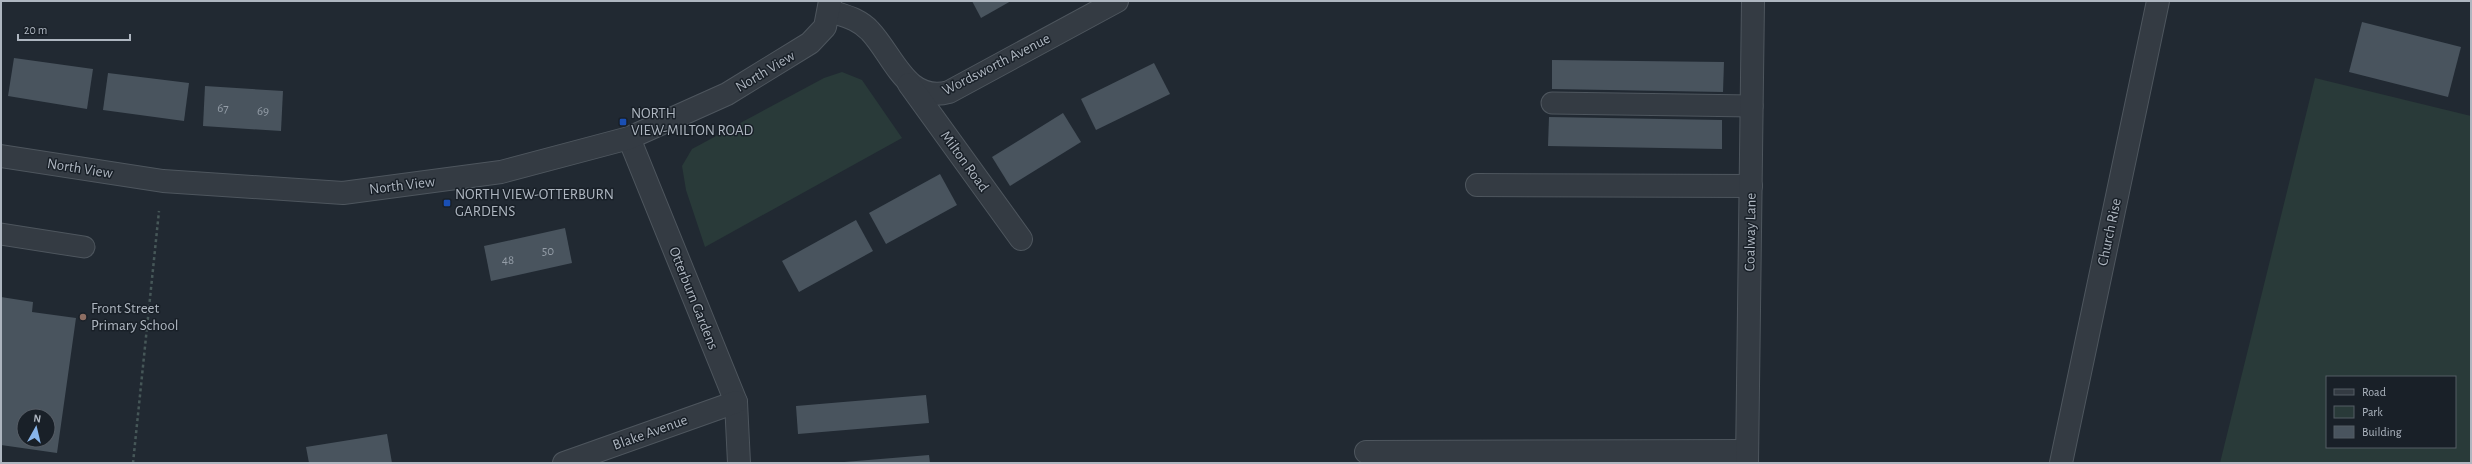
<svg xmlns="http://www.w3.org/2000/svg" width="2472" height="464" font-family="'Alegreya Sans',sans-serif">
<rect width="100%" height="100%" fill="#212932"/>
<g fill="#293a39" fill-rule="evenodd">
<polygon points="842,72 862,80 902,138 705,247 686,190 682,166 692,149 824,78"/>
<path d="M2315 78 2471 116V463H2220ZM2327 377H2455V447H2327Z"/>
</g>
<g fill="#49545e" fill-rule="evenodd">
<polygon points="972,1 1011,1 981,18"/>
<polygon points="2362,22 2461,47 2448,97 2349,72"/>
<polygon points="14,58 93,69 87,109 8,96"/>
<polygon points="1552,60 1724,62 1723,92 1552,89"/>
<polygon points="1154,63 1170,94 1096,130 1081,99"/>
<polygon points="108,73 189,83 184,121 103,110"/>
<polygon points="205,86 283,91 281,131 203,126"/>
<polygon points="1063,113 1081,142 1010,186 992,157"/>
<polygon points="1549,117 1722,120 1722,149 1548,146"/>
<polygon points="940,174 957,205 886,244 869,213"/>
<polygon points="856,220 873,251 799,292 782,261"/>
<polygon points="565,228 572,263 491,281 484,246"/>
<path d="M1 297 33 302 32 312 76 318 57 453 1 445ZM24 416H48V440H24Z"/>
<polygon points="926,395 929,423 798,434 796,406"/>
<polygon points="387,434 392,463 309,463 306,447"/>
<polygon points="929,455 930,463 845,463 844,462"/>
</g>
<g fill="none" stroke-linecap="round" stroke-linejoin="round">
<defs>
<g id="service">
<polyline points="1552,103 1752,106"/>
<polyline points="1,234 84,247"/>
</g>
<g id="minor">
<path d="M830 11C845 16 859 19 870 31 893 55 907 104 949 92L1117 1"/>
<polyline points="909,84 1021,239"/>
<polyline points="629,138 736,402 739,463"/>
<polyline points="1,156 163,181 343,193 501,172 629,138 727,94 810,43 825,27 830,1"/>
<polyline points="1477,185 1751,186"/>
<polyline points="1366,452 1747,451"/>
<polyline points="564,463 736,402"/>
<polyline points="1747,463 1753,1"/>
<polyline points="2061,463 2158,1"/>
</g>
</defs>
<use href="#service" stroke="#4e565e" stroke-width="23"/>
<use href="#minor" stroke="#4e565e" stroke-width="24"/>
<polyline stroke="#465758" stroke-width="2.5" stroke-dasharray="3 3" stroke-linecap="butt" points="133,463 159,211"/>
<use href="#service" stroke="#343b43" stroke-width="21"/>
<use href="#minor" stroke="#343b43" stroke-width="22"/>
</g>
<g fill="#1a4fb4" stroke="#192028" stroke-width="1.5">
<rect x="619" y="118" width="8" height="8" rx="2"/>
<rect x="443" y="199" width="8" height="8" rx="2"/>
</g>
<circle fill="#8d6e63" stroke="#192028" stroke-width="1.5" cx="83" cy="317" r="4"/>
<g text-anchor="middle" stroke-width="3" stroke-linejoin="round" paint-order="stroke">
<g font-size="13" fill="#959ea8">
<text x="223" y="112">67</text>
<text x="263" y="115">69</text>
<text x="548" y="255">50</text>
<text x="508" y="264">48</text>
</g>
<g font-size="15" fill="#aeb6c0" stroke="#192028">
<text transform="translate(996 64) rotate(-27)" y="5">Wordsworth Avenue</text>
<text transform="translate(765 71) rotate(-31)" y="5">North View</text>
<text transform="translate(965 161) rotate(54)" y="5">Milton Road</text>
<text transform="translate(80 168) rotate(9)" y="5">North View</text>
<text transform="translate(402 185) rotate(-7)" y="5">North View</text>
<text transform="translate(1750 232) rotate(-89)" y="5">Coalway Lane</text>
<text transform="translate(2109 232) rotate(-78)" y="5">Church Rise</text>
<text transform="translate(694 298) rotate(68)" y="5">Otterburn Gardens</text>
<text transform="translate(650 432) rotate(-20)" y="5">Blake Avenue</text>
</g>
<g font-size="15" fill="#aeb6c0" stroke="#192028" text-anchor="start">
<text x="631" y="118">NORTH<tspan x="631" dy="17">VIEW-MILTON ROAD</tspan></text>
<text x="455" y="199">NORTH VIEW-OTTERBURN<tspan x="455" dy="17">GARDENS</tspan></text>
<text x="91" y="313">Front Street<tspan x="91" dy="17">Primary School</tspan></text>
</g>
</g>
<rect width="2472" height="464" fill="none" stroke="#aeb6c0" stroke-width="4"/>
<rect x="2326" y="376" width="130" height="72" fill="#192028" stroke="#555c65"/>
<rect x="2334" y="389" width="20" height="6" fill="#343b43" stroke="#555c65"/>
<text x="2362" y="396" font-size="12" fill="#aeb6c0">Road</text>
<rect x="2334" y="406" width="20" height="12" fill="#293a39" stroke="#555c65"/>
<text x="2362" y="416" font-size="12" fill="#aeb6c0">Park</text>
<rect x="2334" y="426" width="20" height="12" fill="#49545e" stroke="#555c65"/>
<text x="2362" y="436" font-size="12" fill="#aeb6c0">Building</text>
<g transform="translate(36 428) rotate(8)"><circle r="19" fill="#192028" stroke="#555c65"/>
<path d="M0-3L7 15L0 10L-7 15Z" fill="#88b5eb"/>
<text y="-6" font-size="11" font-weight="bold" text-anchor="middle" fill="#aeb6c0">N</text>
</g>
<path d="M18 34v6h112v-6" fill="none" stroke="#aeb6c0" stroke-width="2"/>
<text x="24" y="34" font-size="12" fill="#aeb6c0" stroke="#192028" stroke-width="3" paint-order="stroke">20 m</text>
</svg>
